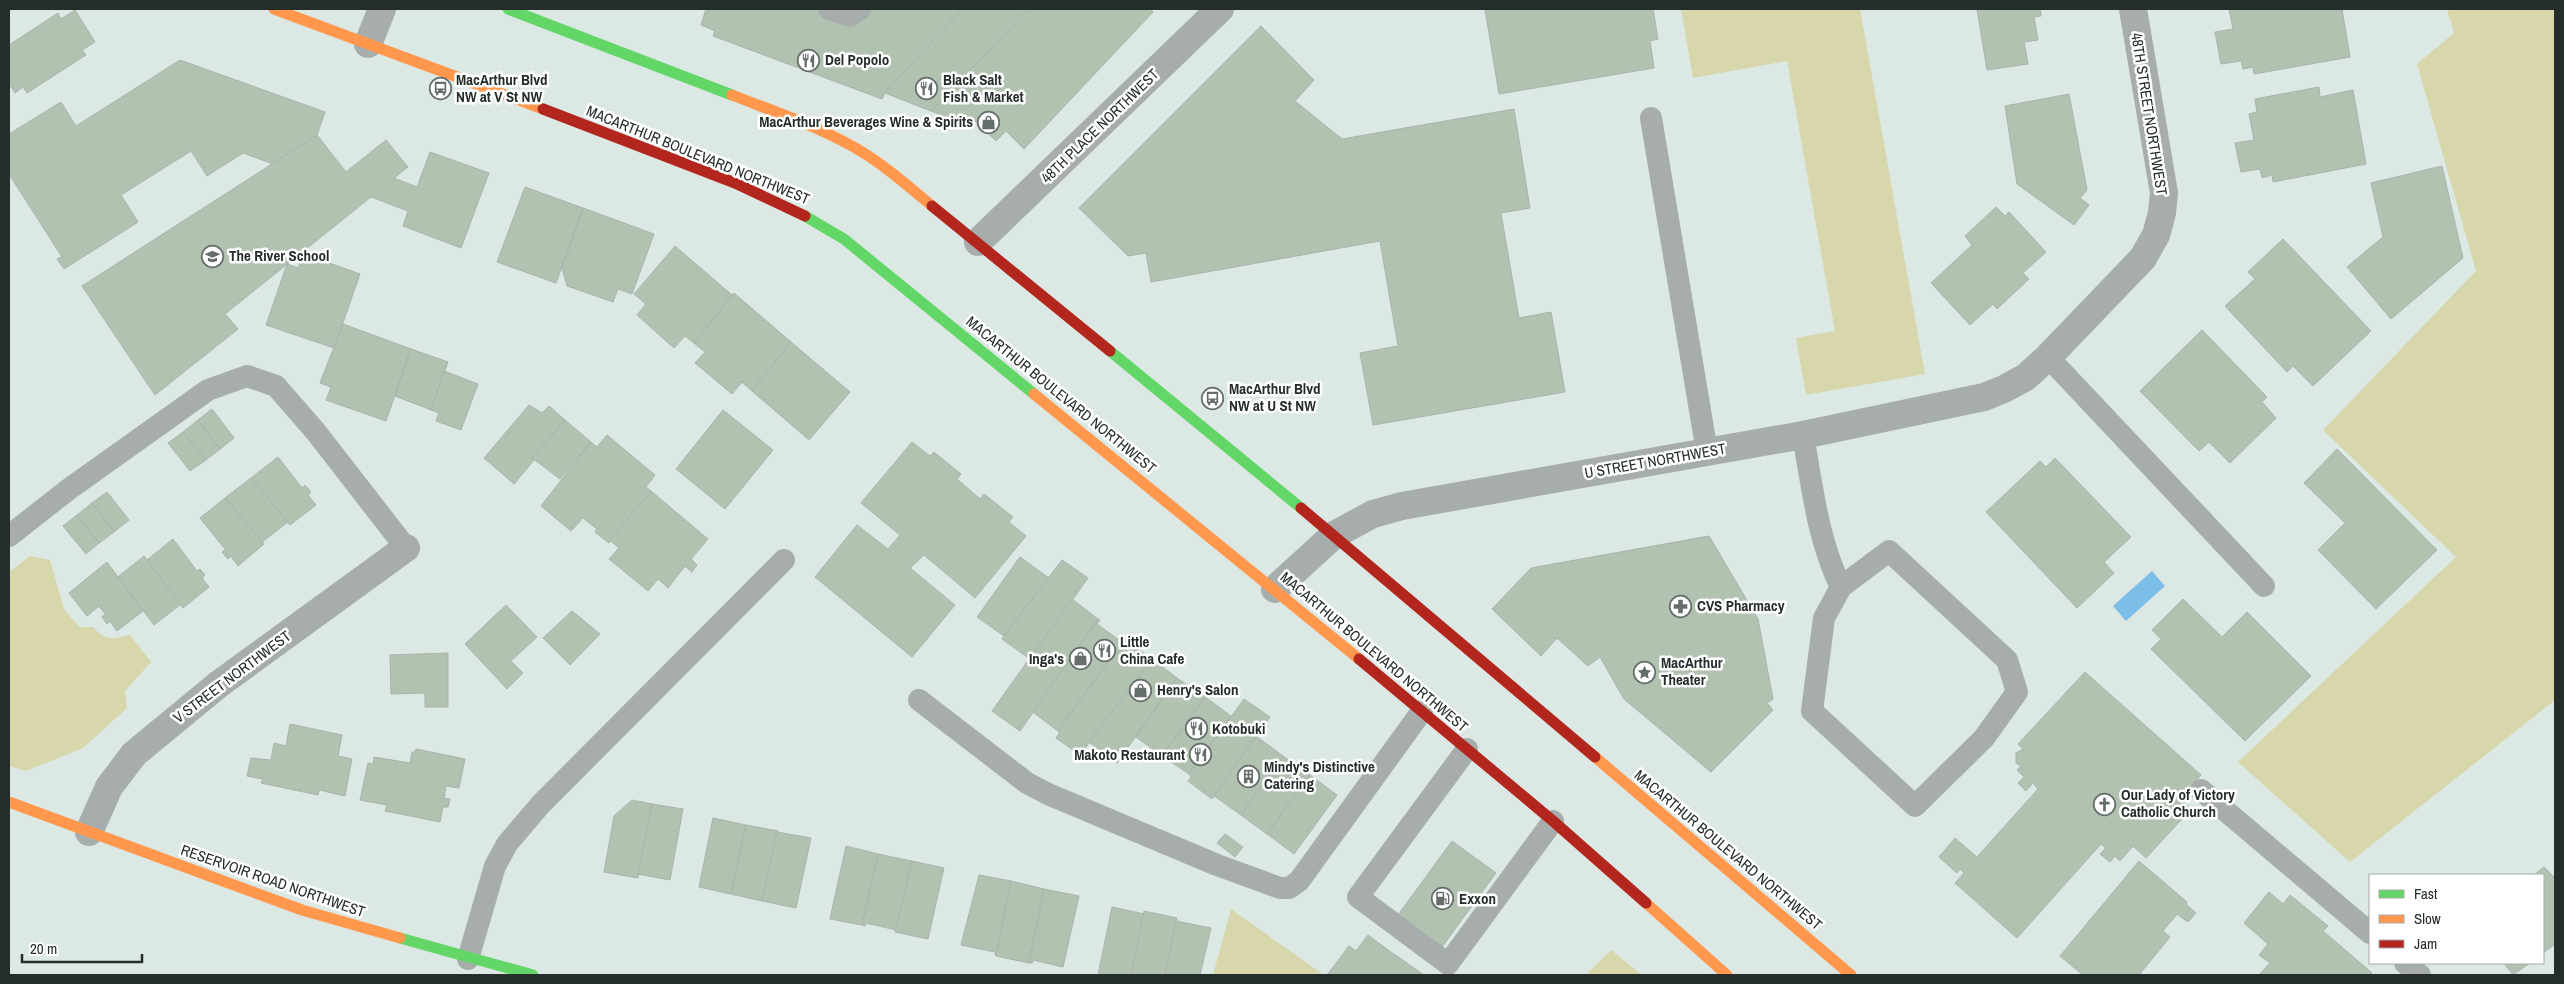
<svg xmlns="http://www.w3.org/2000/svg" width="2564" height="984" font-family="'Archivo Narrow',sans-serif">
<rect width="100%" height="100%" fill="#dce8e4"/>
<g fill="#d7d7ab">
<polygon points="1681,9 1860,9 1925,374 1806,395 1796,338 1835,331 1787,61 1693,78"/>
<polygon points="2447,9 2555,9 2555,700 2350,862 2238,762 2456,557 2323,430 2476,271 2417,64 2454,33"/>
<path d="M30 556 50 560 64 609 79 627H93C107 642 111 639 130 635L151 662 125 691 127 708 83 748 26 771 9 766V572Z"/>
<polygon points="1231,909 1324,975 1213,975"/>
<polygon points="1611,950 1642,975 1586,975"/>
</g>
<polygon fill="#7cbee7" points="2152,571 2165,586 2126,621 2113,606"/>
<g fill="#b2c2b1" stroke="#aab2ad">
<polygon points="706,9 962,9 963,10 885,93 882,99 713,36 715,31 701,25"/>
<polygon points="962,9 1029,9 931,111 885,93"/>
<polygon points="1029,9 1150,9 1153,12 1024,149 1006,131 996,141 973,119 967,125 931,111"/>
<polygon points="1485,9 1653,9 1658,39 1650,41 1654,68 1499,94"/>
<polygon points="1977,9 2040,9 2041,16 2034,17 2038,40 2024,42 2028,64 1987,70"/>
<polygon points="2229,9 2342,9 2350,57 2254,74 2253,67 2243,69 2241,61 2221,64 2215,32 2233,29"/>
<polygon points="75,10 95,42 82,50 86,55 27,93 23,87 15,93 9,83 9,45 58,13 61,19"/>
<polygon points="1261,26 1314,80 1295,101 1342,139 1514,109 1530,208 1501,213 1519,318 1551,312 1565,392 1373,425 1360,353 1398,346 1380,241 1151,282 1146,253 1128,256 1079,208"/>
<polygon points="180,60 325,112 317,135 273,164 243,153 207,176 191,151 121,195 138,222 64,269 57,259 62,257 9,174 9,134 61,102 76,126"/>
<polygon points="2319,87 2320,97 2353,90 2366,164 2273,182 2272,175 2262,178 2260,169 2241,172 2235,143 2254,140 2249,114 2257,112 2255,99"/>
<polygon points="2069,94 2087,190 2080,198 2089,205 2074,225 2017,184 2005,106"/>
<polygon points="317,135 346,172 386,140 408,167 394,178 417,187 430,152 489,173 461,248 403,226 408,211 371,197 225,314 238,329 155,395 82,286"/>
<polygon points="2442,166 2463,258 2391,319 2347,267 2383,237 2371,183"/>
<polygon points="525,187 583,208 556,283 497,262"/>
<polygon points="1996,207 2005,216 2009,212 2046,252 2023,273 2029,279 1997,309 1993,304 1970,325 1931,283 1972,245 1965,236"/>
<polygon points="583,208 654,234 632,294 618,289 613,302 567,286 562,268"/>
<polygon points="2283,239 2371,331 2313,386 2293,366 2287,372 2225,306 2255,279 2248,272"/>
<polygon points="675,246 732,295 694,343 685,336 674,348 637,315 646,304 634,294"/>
<polygon points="304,254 360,274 334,348 266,325 287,264 298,268"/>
<polygon points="734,293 791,342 752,391 742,382 732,394 695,363 705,352 694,343"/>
<polygon points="343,324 411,349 386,421 326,400 331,387 320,383"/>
<polygon points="2202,330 2267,397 2262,402 2276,418 2230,463 2209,442 2199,451 2140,391"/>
<polygon points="791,342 850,392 809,440 752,391"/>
<polygon points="411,349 448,362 431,410 395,396"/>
<polygon points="444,371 478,384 461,430 436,421 439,413 431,410"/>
<polygon points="529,405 542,413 549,406 565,420 532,458 534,460 514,484 484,458"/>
<polygon points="212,409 234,438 220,449 198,420"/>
<polygon points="723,410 773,450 725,509 676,469"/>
<polygon points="198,420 220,449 206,460 183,432"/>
<polygon points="565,420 591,442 560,479 532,458"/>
<polygon points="183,432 206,460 190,471 168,443"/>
<polygon points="607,435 655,475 646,487 651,491 609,543 595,532 597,529 583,518 571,531 541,506 591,442 597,447"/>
<polygon points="912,442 930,456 934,452 961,474 957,479 980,499 984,494 1013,517 1009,522 1026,536 975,598 924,555 910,568 955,605 912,657 815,577 857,525 888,549 900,535 861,503"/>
<polygon points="2337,449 2437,550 2376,609 2318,550 2345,523 2304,483"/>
<polygon points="278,457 302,488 305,485 311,492 308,495 316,505 290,525 251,478"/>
<polygon points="2055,458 2131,537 2104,562 2114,573 2077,608 1986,512 2040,461 2046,467"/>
<polygon points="251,478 288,522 262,542 225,498"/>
<polygon points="651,491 708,539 691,559 697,565 692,572 685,566 668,588 658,579 648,591 609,559 619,548 610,540"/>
<polygon points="107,492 129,520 114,532 92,503"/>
<polygon points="225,498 264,544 238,566 231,556 228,559 222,552 225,549 200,518"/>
<polygon points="92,503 114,532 99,543 77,515"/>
<polygon points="77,515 99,543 86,554 63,526"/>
<polygon points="1709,536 1758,619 1773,699 1767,703 1773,710 1711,772 1624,699 1600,657 1588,666 1557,638 1541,656 1492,609 1531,568"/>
<polygon points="173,539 197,571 200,569 205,575 202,578 209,587 183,608 147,560"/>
<polygon points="144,556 181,604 154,625 118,577"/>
<polygon points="1020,557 1049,578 1004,636 977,617"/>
<polygon points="1062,560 1088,578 1030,659 1002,639"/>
<polygon points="107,562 143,611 117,631 110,621 107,624 102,617 105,614 99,606 87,616 69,593"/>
<polygon points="1072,599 1098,619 1020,731 992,711"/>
<polygon points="2183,599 2222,637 2247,612 2311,676 2245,741 2151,649 2161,639 2152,630"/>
<polygon points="506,605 537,637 511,661 523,673 507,689 465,644"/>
<polygon points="572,611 600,634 570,665 543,638"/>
<polygon points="1098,619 1100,620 1097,624 1122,642 1058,731 1033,712"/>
<polygon points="1124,639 1152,659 1080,755 1056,738 1060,732 1058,731"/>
<polygon points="448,653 448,707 425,707 425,693 391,694 390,655"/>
<polygon points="1152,659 1177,678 1117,763 1089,742"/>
<polygon points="2085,672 2201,775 2180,799 2191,809 2146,858 2133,846 2120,861 2115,856 2110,862 2100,854 2106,848 2101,844 2017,938 1955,883 1964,873 1960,869 1957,873 1939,857 1955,838 1977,857 2038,789 2033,783 2026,791 2018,783 2024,777 2017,770 2021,766 2016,763 2016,753 2023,749 2018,744"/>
<polygon points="1177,678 1205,697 1162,756 1136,737"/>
<polygon points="1205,697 1231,716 1189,774 1162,756"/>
<polygon points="1244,699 1270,717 1212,799 1188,781 1191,777 1189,774"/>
<polygon points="290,724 342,735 338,756 352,759 345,796 319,790 318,795 261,783 263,779 247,776 251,758 271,760 274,743 286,746"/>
<polygon points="1256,736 1283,756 1241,815 1214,796"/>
<polygon points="416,749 465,759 459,788 446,786 444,798 450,799 448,807 443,807 440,822 385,811 387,805 360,800 368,763 373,764 374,757 410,763 412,752 415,752"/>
<polygon points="1283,756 1310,775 1267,834 1241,815"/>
<polygon points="1310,775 1337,795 1294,854 1267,834"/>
<polygon points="632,800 652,804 638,878 604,872 614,816"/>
<polygon points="652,804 683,809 670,880 638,874"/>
<polygon points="713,818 746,825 731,894 699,887"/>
<polygon points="746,825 778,831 762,901 731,894"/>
<polygon points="777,832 811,838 796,908 762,901"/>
<polygon points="1225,834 1243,847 1235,857 1217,843"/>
<polygon points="1452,841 1496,873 1442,947 1398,915"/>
<polygon points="846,846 878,854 862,925 830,919"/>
<polygon points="878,854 912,861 896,930 866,923 865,926 862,925"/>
<polygon points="912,861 944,868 928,939 895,932"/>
<polygon points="2139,861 2187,902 2186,904 2196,913 2188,922 2177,914 2163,931 2170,937 2139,975 2083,975 2060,956"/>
<polygon points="2544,867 2555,878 2555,944 2543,953 2543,875 2534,875"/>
<polygon points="979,875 1011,881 996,956 995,952 961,945"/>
<polygon points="1011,881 1044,889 1029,963 996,956"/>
<polygon points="1044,889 1079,896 1063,967 1033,960 1032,963 1029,963"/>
<polygon points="2269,892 2283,904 2290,895 2328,926 2323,931 2372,973 2370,975 2259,975 2270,963 2259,955 2268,944 2244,923"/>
<polygon points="1112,907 1144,914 1131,975 1098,975"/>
<polygon points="1144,911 1177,918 1165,975 1131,975"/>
<polygon points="1176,921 1211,928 1200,975 1165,975"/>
<polygon points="1368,935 1391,952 1424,975 1327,975 1349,946 1356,951"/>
<polygon points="2504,963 2530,963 2513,975"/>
</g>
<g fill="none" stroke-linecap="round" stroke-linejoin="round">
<g stroke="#a7acad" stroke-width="22">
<polyline points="829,9 850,16 860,9"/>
<polyline points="1651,118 1707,452"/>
<polyline points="2048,357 2264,586"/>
<path d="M1803 435C1812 486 1818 541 1841 587"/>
<polyline points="9,536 69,489 208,390 247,376 276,386 316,432 406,548"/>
<polygon points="1889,551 2007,660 2017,692 1984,738 1915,806 1812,711 1824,618 1841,587"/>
<polyline points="919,700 1027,783 1048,794 1217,865 1280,888 1289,888 1299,881 1422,711"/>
<polyline points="1467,749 1358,897 1448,964 1553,821"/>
<polyline points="2201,790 2370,933"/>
<polyline points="468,959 495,866 507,844 541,804 784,560"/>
<polyline points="2405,963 2420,975"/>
</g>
<g stroke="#a7acad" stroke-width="28">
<polyline points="368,44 382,9"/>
<polyline points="978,242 1220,9"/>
<polyline points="1275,589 1334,535 1373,514 1402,506 1803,435 1984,397 2004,389 2026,377 2048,357 2143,258 2156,235 2162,213 2164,193 2133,9"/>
<polyline points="89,832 109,787 134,754 219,684 406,548"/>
</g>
<g stroke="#63d668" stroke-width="11">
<polyline points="508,9 732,95"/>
<polyline points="805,216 844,239 1034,394"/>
<polyline points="1110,351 1301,508"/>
<polyline points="400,938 533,975"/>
</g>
<g stroke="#ff974d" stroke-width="11">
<polyline points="274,9 543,109"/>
<path d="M732 95C773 111 814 125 852 146 881 162 907 185 932 206"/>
<polyline points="1034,394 1359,659"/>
<polyline points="1595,757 1851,975"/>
<polyline points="9,802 302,910 400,938"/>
<polyline points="1646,903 1727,975"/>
</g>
<g stroke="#b3261e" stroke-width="11">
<polyline points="543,109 735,183 805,216"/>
<polyline points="932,206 1110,351"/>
<polyline points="1301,508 1595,757"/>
<polyline points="1359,659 1553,821 1646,903"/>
</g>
</g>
<defs>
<symbol id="restaurant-ring" viewBox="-11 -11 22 22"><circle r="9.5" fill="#fff" stroke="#656e6b" stroke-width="1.5"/><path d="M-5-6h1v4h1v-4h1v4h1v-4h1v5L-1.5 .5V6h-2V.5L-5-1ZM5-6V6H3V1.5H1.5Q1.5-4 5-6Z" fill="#656e6b"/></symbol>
<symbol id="bus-ring" viewBox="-11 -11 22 22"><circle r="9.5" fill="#fff" stroke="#656e6b" stroke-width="1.5"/><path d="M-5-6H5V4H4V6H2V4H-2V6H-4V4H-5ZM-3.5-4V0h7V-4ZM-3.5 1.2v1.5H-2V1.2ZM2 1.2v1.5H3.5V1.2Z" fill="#656e6b"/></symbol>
<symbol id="shop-ring" viewBox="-11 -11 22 22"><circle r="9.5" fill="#fff" stroke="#656e6b" stroke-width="1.5"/><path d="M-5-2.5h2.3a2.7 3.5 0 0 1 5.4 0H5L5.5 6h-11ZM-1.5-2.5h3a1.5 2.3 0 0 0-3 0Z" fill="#656e6b"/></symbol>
<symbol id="school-ring" viewBox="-11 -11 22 22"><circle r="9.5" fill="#fff" stroke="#656e6b" stroke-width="1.5"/><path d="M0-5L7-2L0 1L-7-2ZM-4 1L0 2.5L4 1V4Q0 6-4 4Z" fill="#656e6b"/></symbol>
<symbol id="pharmacy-ring" viewBox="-11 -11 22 22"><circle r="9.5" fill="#fff" stroke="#656e6b" stroke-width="1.5"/><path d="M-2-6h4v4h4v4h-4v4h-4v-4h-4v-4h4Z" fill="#656e6b"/></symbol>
<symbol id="sight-ring" viewBox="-11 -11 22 22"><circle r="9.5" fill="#fff" stroke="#656e6b" stroke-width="1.5"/><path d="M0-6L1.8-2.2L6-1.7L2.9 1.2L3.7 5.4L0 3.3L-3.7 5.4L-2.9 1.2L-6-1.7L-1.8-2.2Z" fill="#656e6b"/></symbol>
<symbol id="building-ring" viewBox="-11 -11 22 22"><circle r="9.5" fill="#fff" stroke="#656e6b" stroke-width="1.5"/><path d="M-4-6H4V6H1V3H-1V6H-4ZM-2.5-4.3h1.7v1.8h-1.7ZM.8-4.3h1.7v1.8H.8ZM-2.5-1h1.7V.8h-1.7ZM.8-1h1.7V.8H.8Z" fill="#656e6b"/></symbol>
<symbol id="church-ring" viewBox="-11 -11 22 22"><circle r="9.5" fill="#fff" stroke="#656e6b" stroke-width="1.5"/><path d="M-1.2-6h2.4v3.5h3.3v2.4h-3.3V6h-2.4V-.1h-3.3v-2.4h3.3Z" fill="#656e6b"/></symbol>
<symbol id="fuel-ring" viewBox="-11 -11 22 22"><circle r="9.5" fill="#fff" stroke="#656e6b" stroke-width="1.5"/><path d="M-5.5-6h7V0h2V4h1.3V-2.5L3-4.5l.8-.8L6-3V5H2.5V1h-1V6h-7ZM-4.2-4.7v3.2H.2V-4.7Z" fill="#656e6b"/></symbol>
</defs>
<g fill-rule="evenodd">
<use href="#restaurant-ring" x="796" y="48" width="25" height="25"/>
<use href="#bus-ring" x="428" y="76" width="25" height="25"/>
<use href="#restaurant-ring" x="914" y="76" width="25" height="25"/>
<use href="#shop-ring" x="976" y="110" width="25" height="25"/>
<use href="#school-ring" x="200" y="244" width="25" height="25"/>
<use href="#bus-ring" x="1200" y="386" width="25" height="25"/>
<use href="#pharmacy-ring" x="1668" y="594" width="25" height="25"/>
<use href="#restaurant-ring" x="1092" y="638" width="25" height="25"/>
<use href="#shop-ring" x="1068" y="646" width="25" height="25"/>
<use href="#sight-ring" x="1632" y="660" width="25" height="25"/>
<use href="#shop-ring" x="1128" y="678" width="25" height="25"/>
<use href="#restaurant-ring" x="1184" y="716" width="25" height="25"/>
<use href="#restaurant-ring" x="1188" y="742" width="25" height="25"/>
<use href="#building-ring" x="1236" y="764" width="25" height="25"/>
<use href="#church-ring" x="2092" y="792" width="25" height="25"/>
<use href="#fuel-ring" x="1430" y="886" width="25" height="25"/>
</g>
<g text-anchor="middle" stroke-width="5" stroke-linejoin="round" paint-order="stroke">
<g font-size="15" font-weight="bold" fill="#252d2a" stroke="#fff" text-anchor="start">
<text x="825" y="65">Del Popolo</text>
<text x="456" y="85">MacArthur Blvd<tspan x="456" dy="17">NW at V St NW</tspan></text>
<text x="943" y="85">Black Salt<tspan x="943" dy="17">Fish &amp; Market</tspan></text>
<text x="973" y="127" text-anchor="end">MacArthur Beverages Wine &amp; Spirits</text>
<text x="229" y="261">The River School</text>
<text x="1229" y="394">MacArthur Blvd<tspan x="1229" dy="17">NW at U St NW</tspan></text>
<text x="1697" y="611">CVS Pharmacy</text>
<text x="1120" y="647">Little<tspan x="1120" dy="17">China Cafe</tspan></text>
<text x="1064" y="664" text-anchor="end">Inga's</text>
<text x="1661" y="668">MacArthur<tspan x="1661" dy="17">Theater</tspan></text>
<text x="1157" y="695">Henry's Salon</text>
<text x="1212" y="734">Kotobuki</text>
<text x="1185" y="760" text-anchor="end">Makoto Restaurant</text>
<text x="1264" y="772">Mindy's Distinctive<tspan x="1264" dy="17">Catering</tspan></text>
<text x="2121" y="800">Our Lady of Victory<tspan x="2121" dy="17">Catholic Church</tspan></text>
<text x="1459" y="904">Exxon</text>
</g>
<g font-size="15" fill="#252d2a" stroke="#fff">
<text transform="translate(2149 114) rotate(81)" y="5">48TH STREET NORTHWEST</text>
<text transform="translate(1100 126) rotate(-44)" y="5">48TH PLACE NORTHWEST</text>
<text transform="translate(698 155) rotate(22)" y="5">MACARTHUR BOULEVARD NORTHWEST</text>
<text transform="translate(1061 395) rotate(39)" y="5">MACARTHUR BOULEVARD NORTHWEST</text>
<text transform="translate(1655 461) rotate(-10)" y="5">U STREET NORTHWEST</text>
<text transform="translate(1374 652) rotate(40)" y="5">MACARTHUR BOULEVARD NORTHWEST</text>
<text transform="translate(232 677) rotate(-37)" y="5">V STREET NORTHWEST</text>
<text transform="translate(1728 850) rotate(40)" y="5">MACARTHUR BOULEVARD NORTHWEST</text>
<text transform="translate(273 881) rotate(19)" y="5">RESERVOIR ROAD NORTHWEST</text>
</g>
</g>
<rect width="2564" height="984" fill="none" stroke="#252d2a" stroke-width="20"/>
<rect x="2369" y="874" width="175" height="90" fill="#ffffff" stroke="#a8abaa"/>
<rect x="2379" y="890" width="25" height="8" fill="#63d668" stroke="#a8abaa"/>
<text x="2414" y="899" font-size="15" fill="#252d2a">Fast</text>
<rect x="2379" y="915" width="25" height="8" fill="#ff974d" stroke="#a8abaa"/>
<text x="2414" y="924" font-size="15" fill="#252d2a">Slow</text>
<rect x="2379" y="940" width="25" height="8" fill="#b3261e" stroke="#a8abaa"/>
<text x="2414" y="949" font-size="15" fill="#252d2a">Jam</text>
<path d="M22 954v8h120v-8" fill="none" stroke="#252d2a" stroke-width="2.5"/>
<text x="30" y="954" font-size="15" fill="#252d2a" stroke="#ffffff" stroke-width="4" paint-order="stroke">20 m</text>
</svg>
